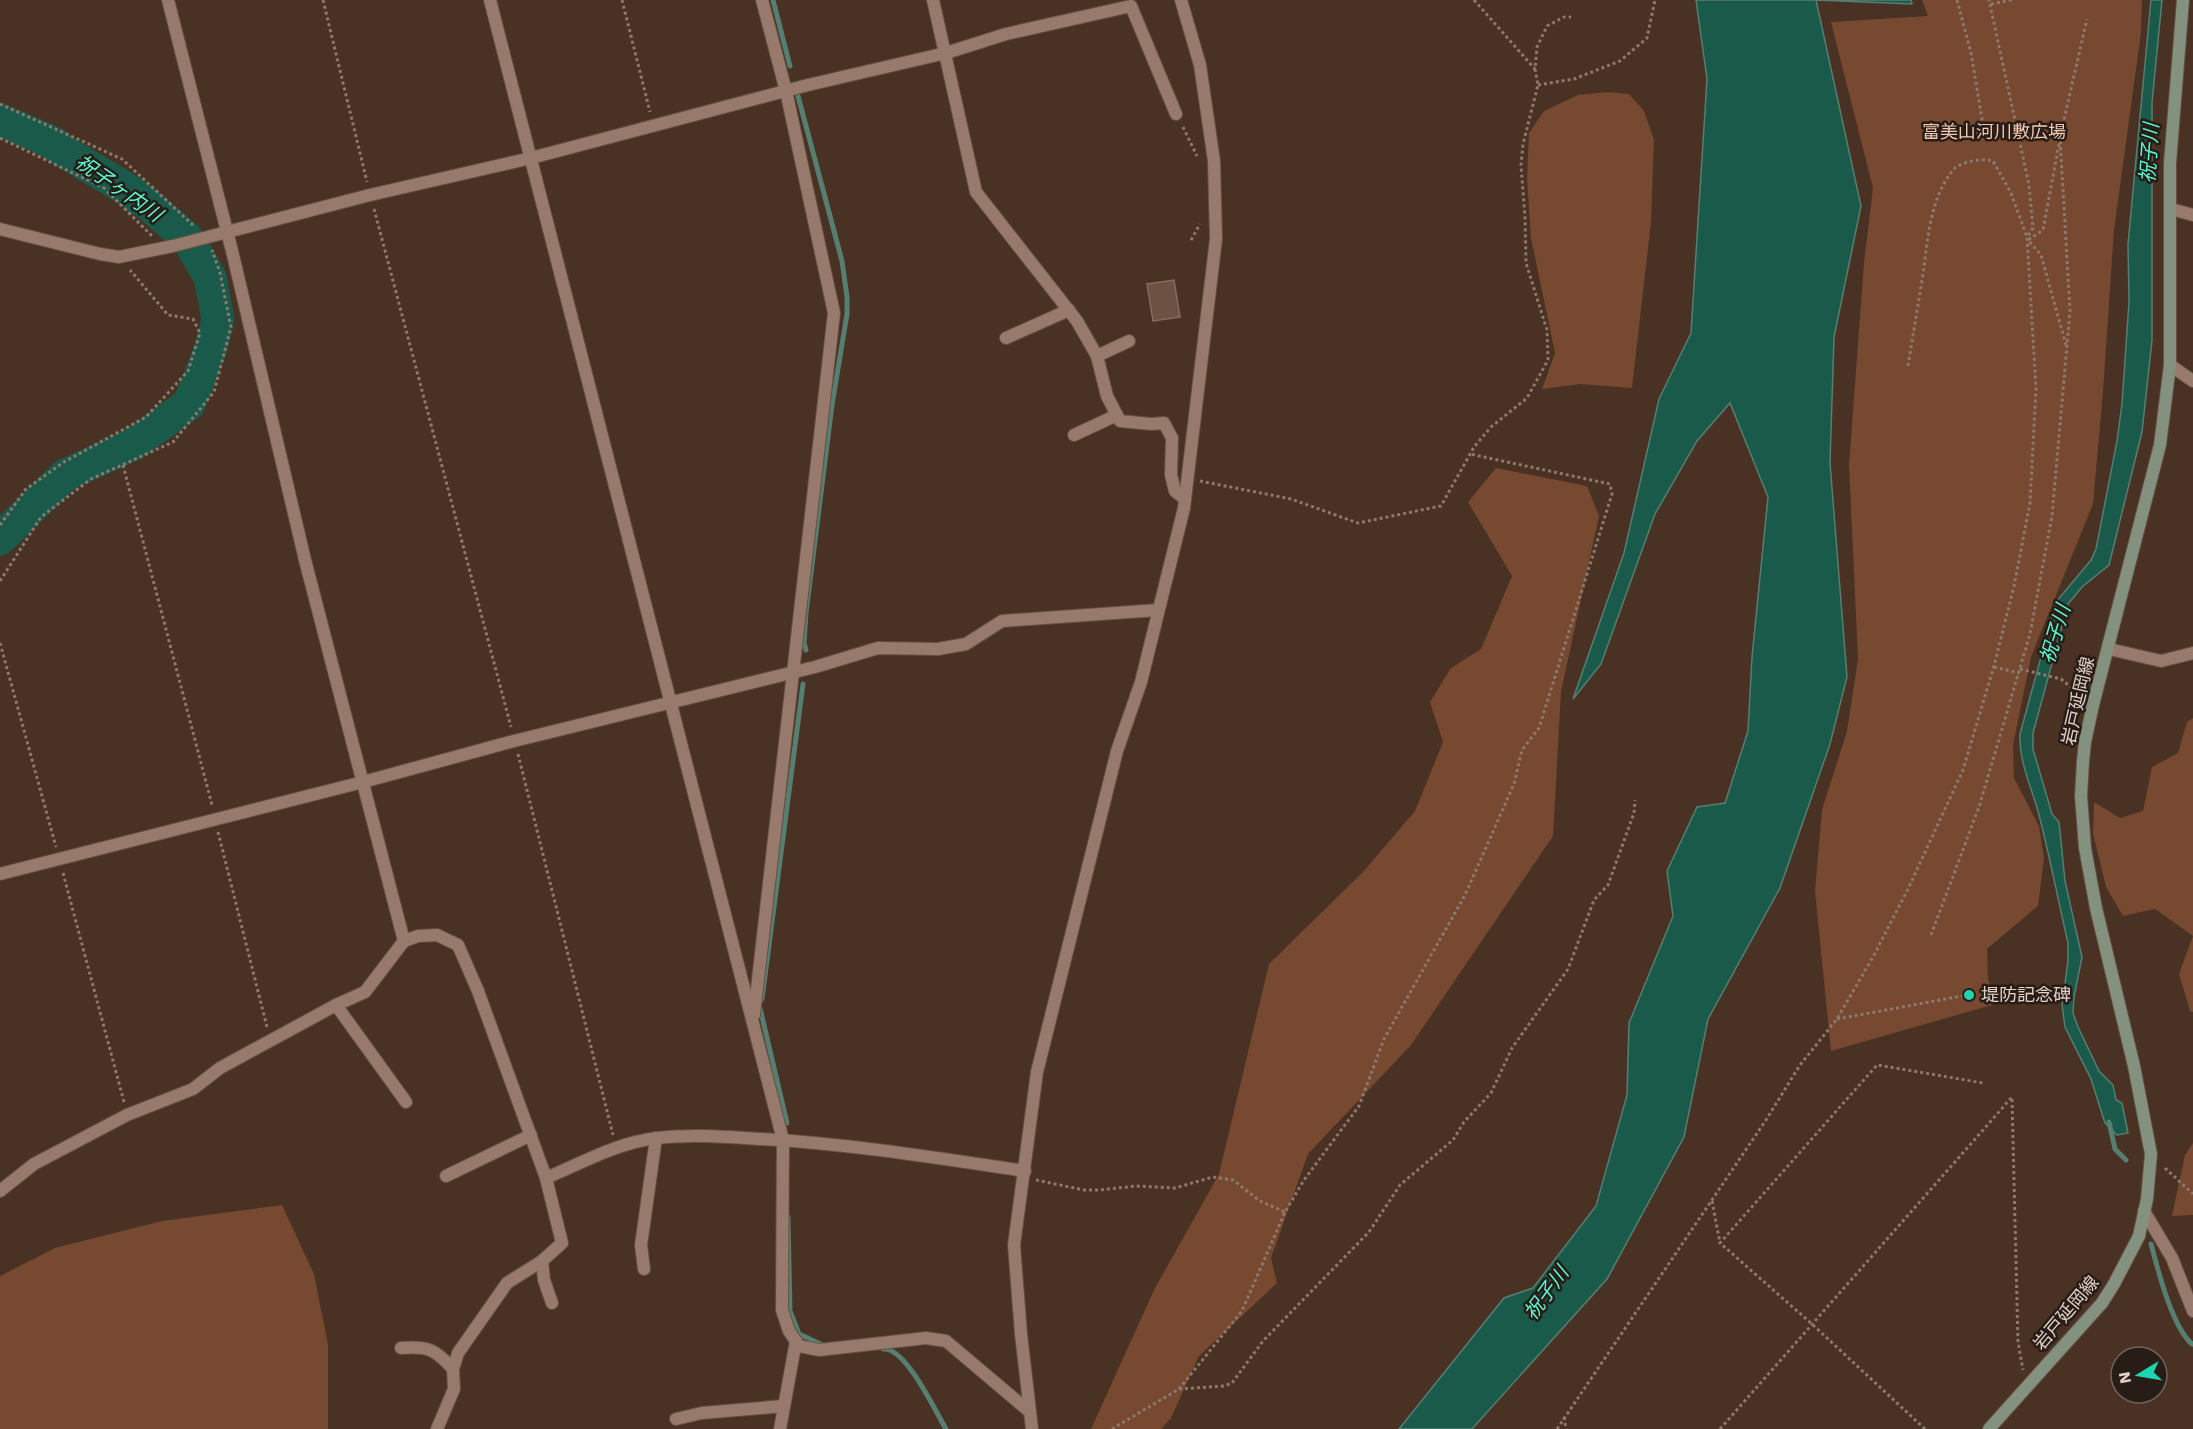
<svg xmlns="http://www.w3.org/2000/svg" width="2193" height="1429" font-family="'Work Sans','Noto Sans JP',sans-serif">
<rect width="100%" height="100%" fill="#493123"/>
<g fill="#764930">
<polygon points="1922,0 2142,0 2141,33 2114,230 2103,392 2093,504 2031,657 2013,745 2014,778 2039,826 2044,858 2038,906 1987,949 1988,980 1999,1003 1831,1051 1815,891 1822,810 1847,731 1858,659 1849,465 1864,263 1873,188 1831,22 1928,16"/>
<polygon points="1608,92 1629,94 1644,111 1654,140 1651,222 1632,388 1580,384 1542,389 1555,353 1531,238 1527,179 1529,133 1544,111 1578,95"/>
<polygon points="1496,468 1587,486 1599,516 1561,692 1553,836 1411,1045 1308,1154 1271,1258 1277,1283 1199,1356 1171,1418 1161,1429 1091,1429 1154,1290 1219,1174 1269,964 1363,872 1415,811 1443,742 1430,702 1451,668 1481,649 1512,576 1468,502"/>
<polygon points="2193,718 2193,1012 2190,1011 2179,974 2193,936 2155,909 2123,916 2106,887 2093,833 2094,802 2120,818 2143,811 2152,767 2178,753 2187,722"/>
<polygon points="2193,1143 2193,1215 2172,1216 2185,1155"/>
<polygon points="282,1205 314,1274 328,1344 328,1429 0,1429 0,1276 55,1248 162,1221"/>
</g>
<g fill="#1a5a4b" stroke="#567e71" stroke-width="1.5">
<polygon points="1696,0 1911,0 1912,4 1816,0 1861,206 1834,337 1830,463 1847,677 1830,744 1780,888 1708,1019 1684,1137 1607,1279 1472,1429 1399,1429 1504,1298 1533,1288 1596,1206 1627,1095 1629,1023 1673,916 1667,871 1697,807 1725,803 1748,731 1752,657 1768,497 1730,403 1697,441 1655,514 1601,664 1573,699 1624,553 1659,399 1691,333 1707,79"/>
<path d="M2151 0H2162L2152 103V340L2142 432 2109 565 2082 587 2068 604 2033 733V749L2052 814 2059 822 2065 881 2082 957 2074 997 2073 1013 2078 1027 2099 1071 2113 1085 2116 1100 2122 1103 2128 1133 2117 1135 2105 1123 2091 1079 2065 1027 2062 1005 2068 961V943C2058 900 2050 857 2039 815 2032 788 2019 763 2020 734L2056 602 2091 560 2096 549 2117 441 2122 404 2129 302 2128 244Z"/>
</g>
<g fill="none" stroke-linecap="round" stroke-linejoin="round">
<g stroke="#567e71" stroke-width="5">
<polyline points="773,0 790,66"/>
<polyline points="798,96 842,261 847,297 847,314 832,405 806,613 804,643 806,650"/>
<polyline points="762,999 803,684"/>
<polyline points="760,1008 787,1123"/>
<polyline points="2109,1122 2115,1149 2126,1160"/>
<polyline points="788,1217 790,1311 799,1334 827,1347"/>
<path d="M2151 1244C2158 1270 2172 1327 2192 1344"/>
<path d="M883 1349C906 1347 935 1411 946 1429"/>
</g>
<polyline stroke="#1a5a4b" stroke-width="33" points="0,120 54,143 55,146 133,193 138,199 143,200 187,238 210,277 218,319 211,348 189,404 132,445 65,475 0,539"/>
</g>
<polygon fill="#6d5244" stroke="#876c5d" stroke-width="1.5" points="1174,280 1180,317 1153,321 1147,284"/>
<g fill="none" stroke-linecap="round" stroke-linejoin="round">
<defs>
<g id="minor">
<polyline points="168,0 233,255 305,560 404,941"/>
<polyline points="490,0 783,1140 782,1310 789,1331 799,1346 819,1350 926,1338 946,1341 1030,1412"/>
<polyline points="933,0 976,192 1077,321 1097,356 1107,396 1120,421 1151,424 1164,423 1172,438 1171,475 1175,491 1185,499"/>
<polyline points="2171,209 2193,215"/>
<polyline points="0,229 100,254 119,257 173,246 370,195 531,158 808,85 946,53 1006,34 1131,6 1176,114"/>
<polyline points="1006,338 1069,310"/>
<polyline points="1097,356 1129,341"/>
<polyline points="2170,365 2193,381"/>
<polyline points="1074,435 1117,415"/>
<polyline points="2109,649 2161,661 2193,653"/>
<polyline points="0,874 363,782 514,741 815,667 878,648 938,649 966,644 1002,621 1158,610"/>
<polyline points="336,1005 406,1102"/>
<polyline points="754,1015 834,313 786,91 762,0"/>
<polyline points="446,1176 531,1135"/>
<path d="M0 1191 34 1164 127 1115 193 1089 220 1068 336 1005 365 992 404 941 418 936 437 935 458 945 478 991 546 1178C582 1163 618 1142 658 1138 693 1134 727 1137 762 1139 851 1144 938 1158 1025 1171"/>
<polyline points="2144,1211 2172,1258 2193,1311"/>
<polyline points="542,1261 544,1280 552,1303"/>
<polyline points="644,1269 641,1245 656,1138"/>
<path d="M401 1348C428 1346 435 1349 453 1369"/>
<polyline points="676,1419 702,1413 784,1406"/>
<polyline points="437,1429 454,1389 453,1369 458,1353 507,1283 542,1261 562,1243 546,1178"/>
<polyline points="780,1429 796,1341"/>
<polyline points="1032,1429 1021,1334 1014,1245 1037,1072 1117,751 1141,682 1184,508 1216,239 1214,161 1200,65 1181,0"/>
</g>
<polyline id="secondary" points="1989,1429 2102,1303 2114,1284 2139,1236 2147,1199 2151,1154 2134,1066 2096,908 2085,848 2081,796 2083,761 2085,742 2093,705 2160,445 2170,365 2170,163 2183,0"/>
</defs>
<use href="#minor" stroke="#645044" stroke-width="14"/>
<use href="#secondary" stroke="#645044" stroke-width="14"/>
<g stroke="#8d796d" stroke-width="3" stroke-dasharray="3 3" stroke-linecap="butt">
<polyline points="323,0 367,182"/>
<polyline points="622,0 650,112"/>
<polyline points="1474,0 1535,69"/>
<polyline points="1957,0 1971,53 1983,125"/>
<polyline points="1991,4 2012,0"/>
<polyline points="1538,85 1574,79 1620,61 1647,38 1655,0"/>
<polyline points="0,104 122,159 194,226"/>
<polyline points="1183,127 1197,156"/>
<polyline points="2060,137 2087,19"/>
<polyline points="0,138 104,188 152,236"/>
<polyline points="2059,144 2043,230 2028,240 2041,255 2066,345"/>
<polyline points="374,209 511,727"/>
<polyline points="1191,240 1200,224"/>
<path d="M1908 366C1913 335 1918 305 1923 274 1928 239 1930 197 1954 169 1962 161 1983 158 1993 161L2011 193 2027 237"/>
<polyline points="123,465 212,805"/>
<polyline points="1200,481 1291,499 1358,523 1441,506 1474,447 1491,427 1527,398 1548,360 1547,330 1526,263 1525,217 1521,165 1523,144 1538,85 1535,69 1537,47 1547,26 1564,17 1571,17"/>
<polyline points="0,525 26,489 64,462 146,417 188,371 200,333 193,319 168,315 130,270"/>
<polyline points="0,581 41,517 91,479 173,442 214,392 231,327 220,273 212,250"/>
<polyline points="0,643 56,847"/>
<polyline points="1994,667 2019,673"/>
<polyline points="2020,669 2061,679 2073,689 2083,690"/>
<polyline points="518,754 613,1135"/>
<polyline points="218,832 267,1027"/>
<polyline points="63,873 124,1102"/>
<polyline points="1931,935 1979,807 2030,634 2052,516 2070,311 2060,138"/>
<polyline points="1837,1019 1973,994"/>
<polyline points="2012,1099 2018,1342 2023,1370"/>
<polyline points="2165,1168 2193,1194"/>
<polyline points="1036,1180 1084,1190 1099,1190 1136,1186 1175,1188 1213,1177 1233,1180 1260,1201 1285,1212"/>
<polyline points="1712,1201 1720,1243"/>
<polyline points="1179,1389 1242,1311 1285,1212 1304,1180 1359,1106 1384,1039 1465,895 1514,784 1522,750 1539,728 1612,494 1610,484 1470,454"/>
<polyline points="1564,1417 1566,1429"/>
<polyline points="1112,1429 1179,1389 1224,1386 1232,1383 1263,1341 1369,1232 1400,1185 1453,1140 1464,1122 1491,1093 1512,1048 1568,969 1594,900 1608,885 1634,813 1635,800"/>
<polyline points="1557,1429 1766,1120 1800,1065 1837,1019 1873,957 1908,889 1963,770 1994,666 2014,586 2030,503 2036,389 2027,237 2033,228 2029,185 1989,0"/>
<polyline points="1720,1429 2012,1097"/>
<polyline points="1925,1429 1813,1325 1720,1243 1877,1065 1983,1083"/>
</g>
<use href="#minor" stroke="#977a6b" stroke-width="12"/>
<use href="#secondary" stroke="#83917e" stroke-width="12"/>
</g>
<circle fill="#1dd5b1" stroke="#271c16" stroke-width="2" cx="1969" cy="995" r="6"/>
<g text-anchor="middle" stroke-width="5" stroke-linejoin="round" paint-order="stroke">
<g font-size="18" fill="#f2c8b1" stroke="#271c16">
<text x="1994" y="138">富美山河川敷広場</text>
</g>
<g font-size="18" fill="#e1d1c9" stroke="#271c16">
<text transform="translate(2078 701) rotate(-77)" y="6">岩戸延岡線</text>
<text transform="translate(2066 1313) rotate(-50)" y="6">岩戸延岡線</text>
</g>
<g font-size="18" fill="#e1d1c9" stroke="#271c16" text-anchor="start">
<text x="1981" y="1001">堤防記念碑</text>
</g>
<g font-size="20" font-style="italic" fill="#58fad4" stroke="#271c16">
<text transform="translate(2149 153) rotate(-86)" y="7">祝子川</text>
<text transform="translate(119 188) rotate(35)" y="7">祝子ヶ内川</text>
<text transform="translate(2055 634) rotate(-73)" y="7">祝子川</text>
<text transform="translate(1546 1293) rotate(-54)" y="7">祝子川</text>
</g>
</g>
<g transform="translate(2139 1375) rotate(259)"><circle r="28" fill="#271c16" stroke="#71645e" stroke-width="1.5"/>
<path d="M0-4.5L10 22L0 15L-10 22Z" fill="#1dd5b1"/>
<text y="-9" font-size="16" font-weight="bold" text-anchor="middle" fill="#e1d1c9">N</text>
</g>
</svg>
